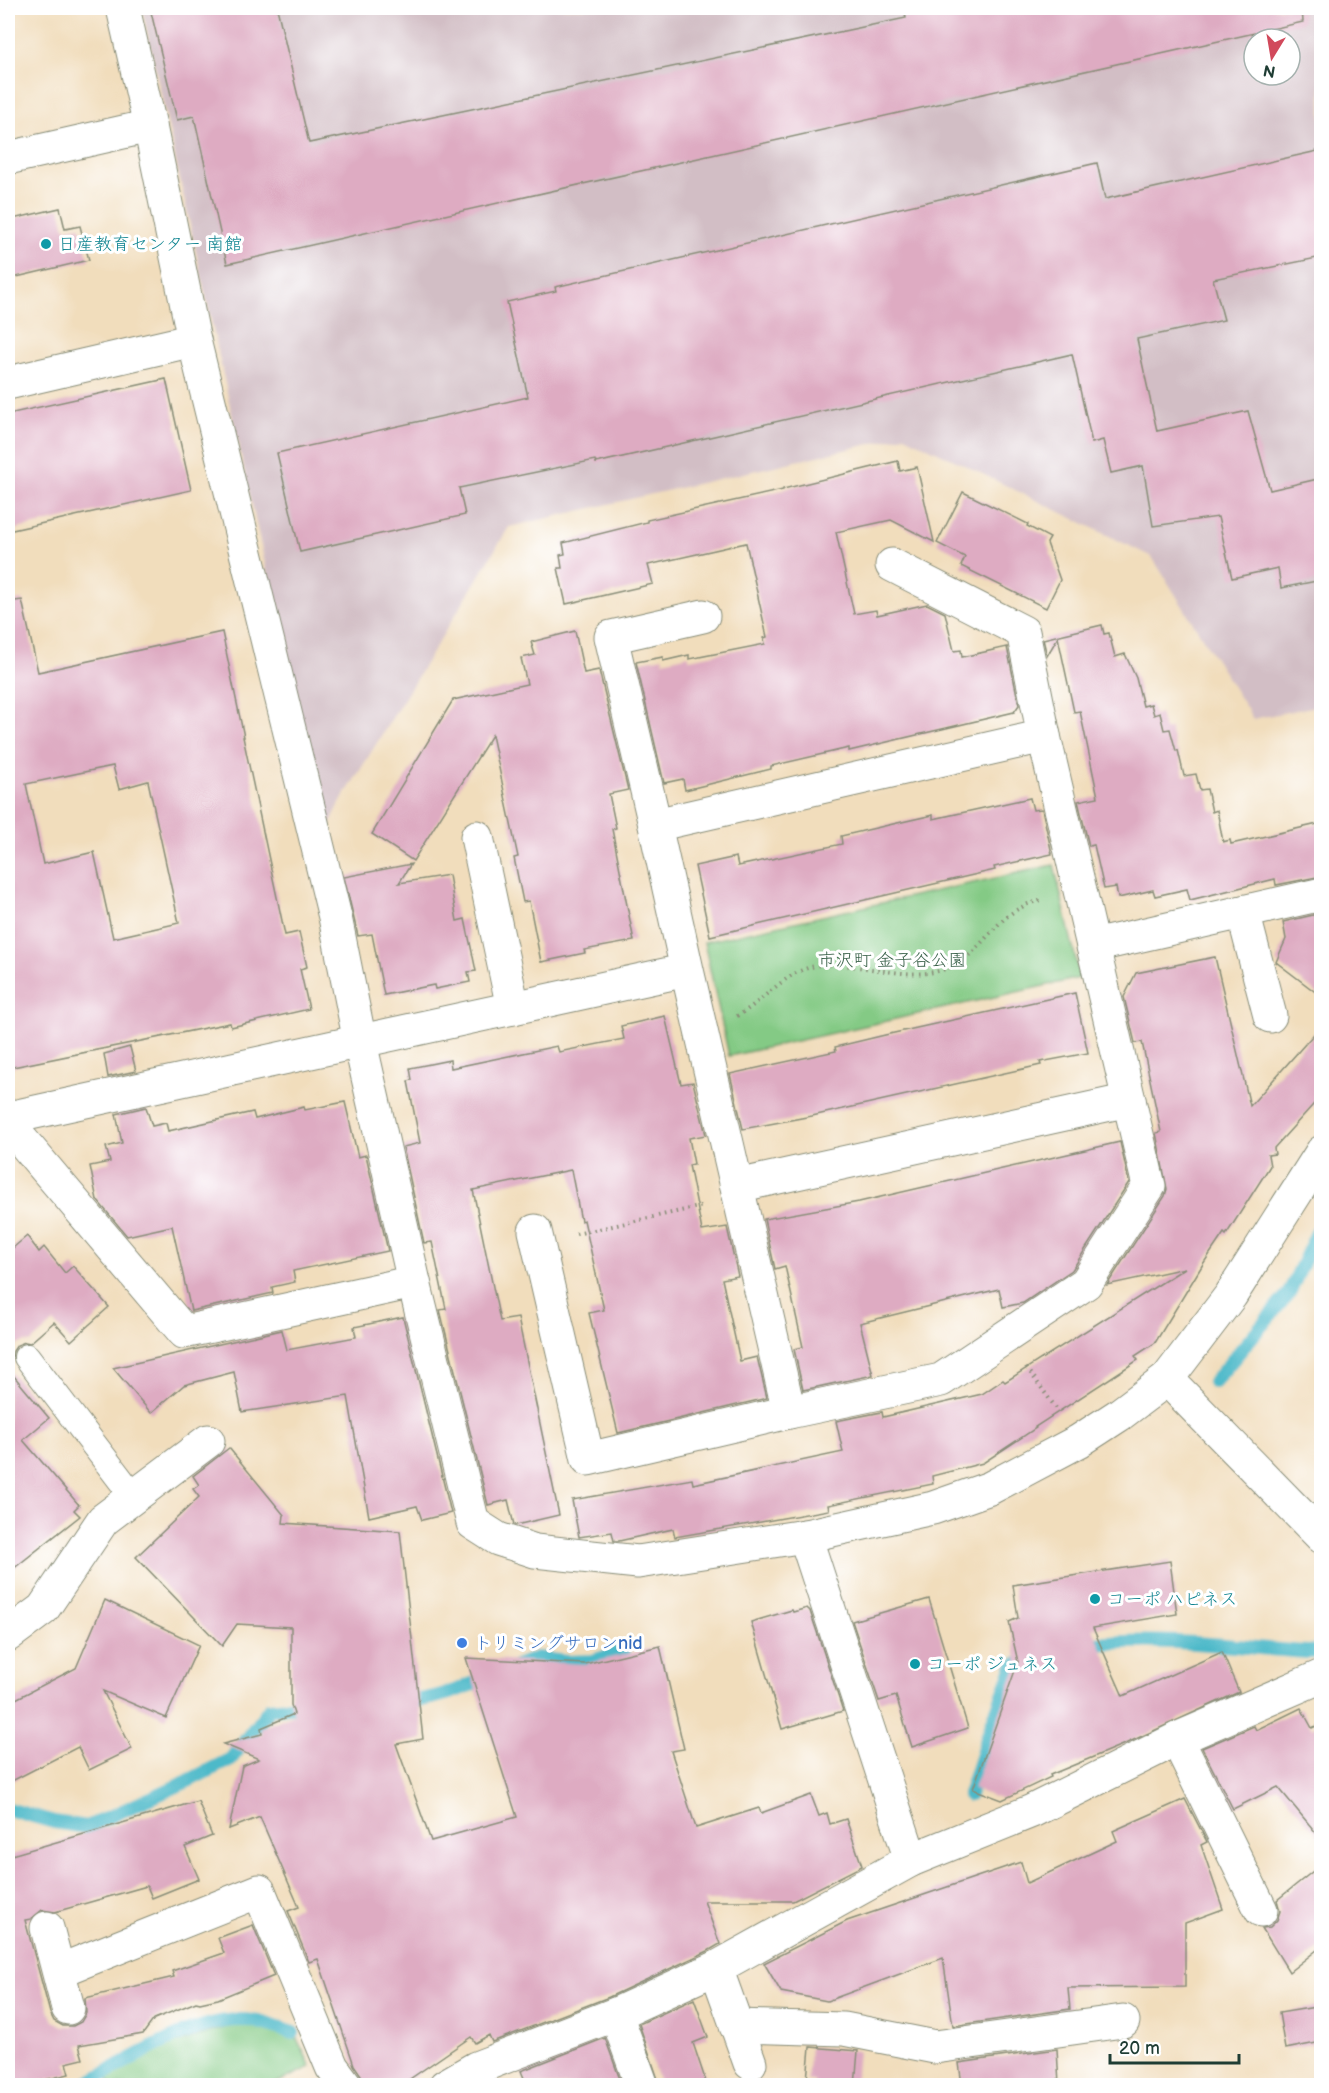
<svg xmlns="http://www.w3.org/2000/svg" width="1329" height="2093" font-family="'Balsamiq Sans','Klee One',sans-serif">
<rect width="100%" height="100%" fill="#fff"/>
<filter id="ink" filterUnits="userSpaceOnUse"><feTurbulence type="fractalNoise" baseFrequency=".0167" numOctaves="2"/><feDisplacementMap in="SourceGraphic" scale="12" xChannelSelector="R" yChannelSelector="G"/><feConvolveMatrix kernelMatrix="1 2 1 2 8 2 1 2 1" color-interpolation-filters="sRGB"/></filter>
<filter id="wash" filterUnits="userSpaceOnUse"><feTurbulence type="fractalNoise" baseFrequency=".008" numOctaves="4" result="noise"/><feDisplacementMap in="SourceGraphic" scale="24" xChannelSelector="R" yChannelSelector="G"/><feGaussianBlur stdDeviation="1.35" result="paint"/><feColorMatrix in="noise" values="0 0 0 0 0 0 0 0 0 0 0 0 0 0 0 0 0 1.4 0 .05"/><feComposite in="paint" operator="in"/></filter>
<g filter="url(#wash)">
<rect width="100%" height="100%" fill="#f1ddbc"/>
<path fill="#d2bec5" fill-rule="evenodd" d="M142 8H1321V705L1253 719 1152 557 905 436 509 527 340 803 325 835ZM1254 39H1290V75H1254Z"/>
<g fill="#84ca85" stroke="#52845c" stroke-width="1.5">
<polygon points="1054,865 1080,978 729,1056 704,942"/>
<polygon points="252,2024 296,2037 311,2067 272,2085 112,2086 107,2078 163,2047 227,2027"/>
</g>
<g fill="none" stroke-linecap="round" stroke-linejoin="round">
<g stroke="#4eb9c9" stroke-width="14">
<polyline points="1214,1382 1289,1293 1322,1222"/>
<path d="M1081 1646C1155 1635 1233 1647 1307 1652L1322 1651"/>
<polyline points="511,1668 537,1658 566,1662 593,1661 623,1651"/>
<path d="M401 1702C436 1700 459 1690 491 1676"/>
<polyline points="969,1795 992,1723 1014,1666 1033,1655"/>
<polyline points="8,1809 54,1822 87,1827 188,1781 231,1759 269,1709 309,1705"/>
<path d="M82 2086C127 2062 202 2012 253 2021 266 2023 280 2029 293 2033"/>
</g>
</g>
<g id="blocks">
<g fill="#deabc2" fill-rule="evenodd">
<polygon points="150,8 277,8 309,143 906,18 904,8 1302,8 1303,22 227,264 194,116 177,120"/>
<polygon points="1322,150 1322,257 1213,279 1224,320 1137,339 1157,431 1248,411 1270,490 1322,478 1322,580 1281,588 1278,568 1232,578 1218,517 1153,526 1143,466 1111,473 1103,440 1092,443 1072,354 596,463 595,460 459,488 465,515 300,552 277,453 528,397 507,302 556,291 555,287 1097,163 1105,199"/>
<polygon points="60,208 65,229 80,226 89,260 8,279 8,220"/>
<polygon points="166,379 191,490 8,531 8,414"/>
<polygon points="898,461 900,471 917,467 934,542 891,520 836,532 854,614 876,610 877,615 927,604 945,613 954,651 961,650 962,657 1007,647 1019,705 1014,712 849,751 849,748 771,766 771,769 685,790 683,779 664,783 636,662 663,657 663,661 689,655 689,659 765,644 764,638 767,637 746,543 648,565 653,584 566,604 558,568 562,568 560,555 565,554 563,543 647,522 647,520 783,490 783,489"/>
<polygon points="963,492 1028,524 1027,526 1050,538 1047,543 1060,580 1046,608 961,566 965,557 937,543"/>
<path d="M22 600 38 672 222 632 244 737H243L285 935 299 932 307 967 300 969 309 1009 231 1027 230 1023 8 1068V602ZM113 766 119 789 148 781 179 923 113 938 94 852 43 864 26 784Z"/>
<polygon points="1102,625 1104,634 1109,633 1115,657 1125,654 1136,678 1143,706 1151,704 1154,715 1160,713 1164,730 1170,729 1176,751 1178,750 1184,776 1196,774 1200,790 1207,789 1212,812 1217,810 1223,842 1230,840 1231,844 1322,823 1322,876 1276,885 1275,879 1190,900 1187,889 1155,896 1153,890 1118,898 1116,887 1104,889 1094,845 1089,846 1078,801 1098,797 1080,711 1074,712 1058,637 1047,656 1043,639"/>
<polygon points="575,631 584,673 599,670 628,790 609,794 616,828 612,829 634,941 584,950 585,953 541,962 529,901 523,902 514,858 518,857 492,735 413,861 372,834 453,700 527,684 521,658 535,655 531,642"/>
<polygon points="1030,798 1033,810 1042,809 1052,854 994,867 995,870 947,881 710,936 695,866 736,857 738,866 842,844 841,836 893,824 933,815 933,819"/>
<polygon points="411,864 399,883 449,875 457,921 465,919 476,971 468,972 470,982 435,989 434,985 384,995 372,934 358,936 344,877"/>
<polygon points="1322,913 1322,997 1276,962 1286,939 1283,922"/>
<polygon points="1215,957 1250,1106 1322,1025 1322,1095 1274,1148 1275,1154 1268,1155 1270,1166 1226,1235 1224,1233 1203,1264 1155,1343 1135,1356 1138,1360 1035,1427 1036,1428 983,1463 932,1476 933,1484 828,1505 829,1510 675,1537 673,1529 619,1541 614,1541 612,1532 579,1537 572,1500 692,1479 693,1484 843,1452 836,1421 882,1412 883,1417 982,1394 1003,1380 1005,1382 1185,1268 1107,1285 1165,1196 1167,1189 1156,1133 1161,1132 1142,1042 1135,1043 1124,997 1136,973"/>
<polygon points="1075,993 1088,1053 1040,1062 1041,1065 812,1116 743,1129 730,1074 836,1051 835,1047 885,1035"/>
<polygon points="665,1016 681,1084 693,1082 706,1135 689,1138 694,1164 689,1165 702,1231 727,1227 738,1276 722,1279 740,1361 757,1357 767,1398 618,1433 589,1313 604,1310 584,1220 581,1221 571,1170 473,1190 500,1321 518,1318 559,1515 516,1525 514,1525 508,1500 488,1505 440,1310 446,1309 432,1242 424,1243 403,1147 420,1143 408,1081 412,1080 410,1068 450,1060 451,1068 557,1046 559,1052 624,1039 621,1026"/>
<polygon points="130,1047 136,1071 108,1077 104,1054"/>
<polygon points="345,1102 358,1157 366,1155 388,1251 293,1271 295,1282 272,1287 273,1293 191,1311 172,1226 127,1236 97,1200 90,1166 110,1162 106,1147 122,1143 116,1114 146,1107 152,1126 166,1123 168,1131 253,1112 255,1119 304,1107 305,1110"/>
<polygon points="1120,1142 1129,1182 1072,1270 1023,1303 1003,1307 999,1289 860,1323 873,1375 803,1390 794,1349 803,1347 785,1266 775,1269 764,1219 859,1202"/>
<polygon points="27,1236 39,1252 44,1247 65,1273 73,1266 109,1307 71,1341 54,1322 30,1343 25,1342 17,1345 13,1351 12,1357 8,1361 8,1252"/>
<polygon points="403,1317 451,1513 422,1520 417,1506 369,1517 348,1396 242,1412 234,1372 184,1385 151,1413 113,1368 282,1330 287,1350 356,1337 354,1327"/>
<polygon points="8,1369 49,1418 23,1440 79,1505 74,1510 80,1516 8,1573"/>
<polygon points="229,1448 284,1515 283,1523 400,1531 423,1739 396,1744 431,1841 517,1817 466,1658 585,1664 660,1646 684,1749 671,1751 696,1828 759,1808 761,1813 811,1795 819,1816 827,1813 830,1824 846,1819 862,1866 793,1901 704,1901 720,1944 708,1951 609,1997 492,2042 489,2035 475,2043 471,2037 401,2085 364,2085 361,2075 354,2065 318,1959 309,1962 288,1911 299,1907 260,1817 229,1829 242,1766 259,1759 223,1744 262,1734 261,1728 294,1714 291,1705 291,1627 237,1624 222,1646 136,1557 199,1497 193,1489 199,1485 193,1476"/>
<polygon points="1170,1561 1177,1614 1093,1628 1123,1696 1222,1652 1239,1692 1127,1743 1050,1775 1051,1777 1002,1800 973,1789 1018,1662 1009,1622 1018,1618 1013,1585"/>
<polygon points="929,1599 968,1728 912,1747 896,1696 879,1701 852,1621"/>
<polygon points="105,1600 199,1645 166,1718 103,1691 132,1749 89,1770 78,1747 8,1783 8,1703 76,1668"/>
<polygon points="807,1608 810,1611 843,1711 782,1729 751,1622 792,1610 793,1612"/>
<polygon points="1301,1708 1312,1728 1322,1723 1322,1840 1278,1787 1233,1809 1202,1748 1254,1726 1256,1730"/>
<polygon points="1185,1799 1207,1842 1201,1845 1223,1909 1185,1923 1185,1987 1068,1988 1070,2009 953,2026 943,1958 827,2001 781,1992 764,1963 847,1921 1021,1862 1027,1883 1117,1841 1113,1831"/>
<polygon points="198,1801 212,1836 185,1847 199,1879 152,1898 147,1886 55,1912 42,1910 31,1919 25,1920 50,2013 54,2021 63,2026 73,2026 81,2022 86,2013 85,1998 174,1977 172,1971 224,1953 218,1938 253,1925 274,1976 218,1999 200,2003 196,2002 154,2019 143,2034 79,2045 83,2059 66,2063 69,2074 24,2085 15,2085 8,2057 8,1856"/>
<polygon points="1322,1864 1322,1946 1289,1972 1262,1928 1270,1927 1277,1920 1280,1911 1277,1900"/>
<polygon points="694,1999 708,2037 693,2043 707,2085 660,2085 639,2024"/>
<polygon points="1322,2006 1322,2042 1285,2049 1279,2013"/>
<polygon points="605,2038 622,2085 527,2085 521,2071"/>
<polygon points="810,2047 858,2051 855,2085 814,2085 814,2080 807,2080"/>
<polygon points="1057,2049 1059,2085 962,2085 959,2063"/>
</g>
</g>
</g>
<g filter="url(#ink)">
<use href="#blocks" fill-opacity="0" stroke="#888d78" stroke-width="1.5"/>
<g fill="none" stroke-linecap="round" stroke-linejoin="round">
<defs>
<polyline id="service" points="27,1357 133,1496"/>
<g id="minor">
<polyline points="123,8 150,126 194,340 335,917 360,1042 414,1282 473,1523 498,1539 535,1551 638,1562 805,1536 933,1508 990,1488 1079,1441 1119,1415 1167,1379 1231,1295 1322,1152"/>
<polyline points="8,158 150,126"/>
<polyline points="8,383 194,340"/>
<polyline points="892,565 1023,632 1044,736"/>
<polyline points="655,825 611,637 703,616"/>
<polyline points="477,837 513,1008"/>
<polyline points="1243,912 1270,1016"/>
<polyline points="1093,946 1322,894"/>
<polyline points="8,1118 687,970 789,1412 941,1380 1086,1283 1149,1186 1044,736 655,825 687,970"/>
<polyline points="8,1124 184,1332 414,1282"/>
<polyline points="737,1186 1129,1100"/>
<polyline points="535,1231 588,1459 789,1412"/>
<polyline points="1167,1379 1322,1537"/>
<polyline points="805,1536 911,1860"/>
<polyline points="8,1635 43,1609 103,1520 208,1441"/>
<polyline points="1177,1739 1261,1910"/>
<polyline points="47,1928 68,2008"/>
<polyline points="716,1968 750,2063"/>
<polyline points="59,1971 259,1891 332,2067 346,2086"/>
<polyline points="616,2014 642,2086"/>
<polyline points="736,2026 844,2029 935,2047 1123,2021"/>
<polyline points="445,2086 476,2068 616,2014 716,1968 911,1860 1032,1811 1177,1739 1322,1676"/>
</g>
</defs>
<use href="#service" stroke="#888d78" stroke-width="28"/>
<use href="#minor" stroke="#888d78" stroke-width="35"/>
<g stroke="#888d78" stroke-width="4" stroke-dasharray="1.5 4.5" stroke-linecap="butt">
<path d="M737 1016C766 1000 787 968 822 965 865 962 912 985 953 966 981 952 994 920 1022 907 1028 903 1036 902 1043 899"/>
<polyline points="576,1234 703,1206"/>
<polyline points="1027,1368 1056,1408"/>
</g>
<use href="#service" stroke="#fff" stroke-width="26"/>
<use href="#minor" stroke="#fff" stroke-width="33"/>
</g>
</g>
<g fill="#0f9aa8" stroke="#fff" stroke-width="2">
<circle cx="46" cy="244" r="6"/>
<circle cx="1095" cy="1599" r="6"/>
<circle cx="915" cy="1664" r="6"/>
</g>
<circle fill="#3f7fe0" stroke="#fff" stroke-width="2" cx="462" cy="1643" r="6"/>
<g text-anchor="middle" stroke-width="6" stroke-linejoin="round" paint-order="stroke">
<g font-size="18" fill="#0d838f" stroke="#fff" text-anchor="start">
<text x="58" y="250">日産教育センター 南館</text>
<text x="1107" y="1605">コーポ ハピネス</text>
<text x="927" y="1670">コーポ ジュネス</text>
</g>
<g font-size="18" fill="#386048" stroke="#fff">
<text x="892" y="966">市沢町 金子谷公園</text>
</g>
<g font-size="18" fill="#366cbe" stroke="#fff" text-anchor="start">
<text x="474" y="1649">トリミングサロンnid</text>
</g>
</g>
<rect width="1329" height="2093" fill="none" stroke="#fff" stroke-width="30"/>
<g transform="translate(1272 57) rotate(191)"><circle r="28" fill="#ffffff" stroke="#a5b1ae" stroke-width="1.5"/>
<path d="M0-4.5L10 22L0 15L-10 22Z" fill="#d1495b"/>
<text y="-9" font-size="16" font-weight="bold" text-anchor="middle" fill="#1f3d34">N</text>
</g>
<path d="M1110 2054v9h129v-9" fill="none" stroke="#1f3d34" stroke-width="3"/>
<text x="1119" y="2054" font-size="18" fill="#1f3d34" stroke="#ffffff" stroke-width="4.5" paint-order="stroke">20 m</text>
</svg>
